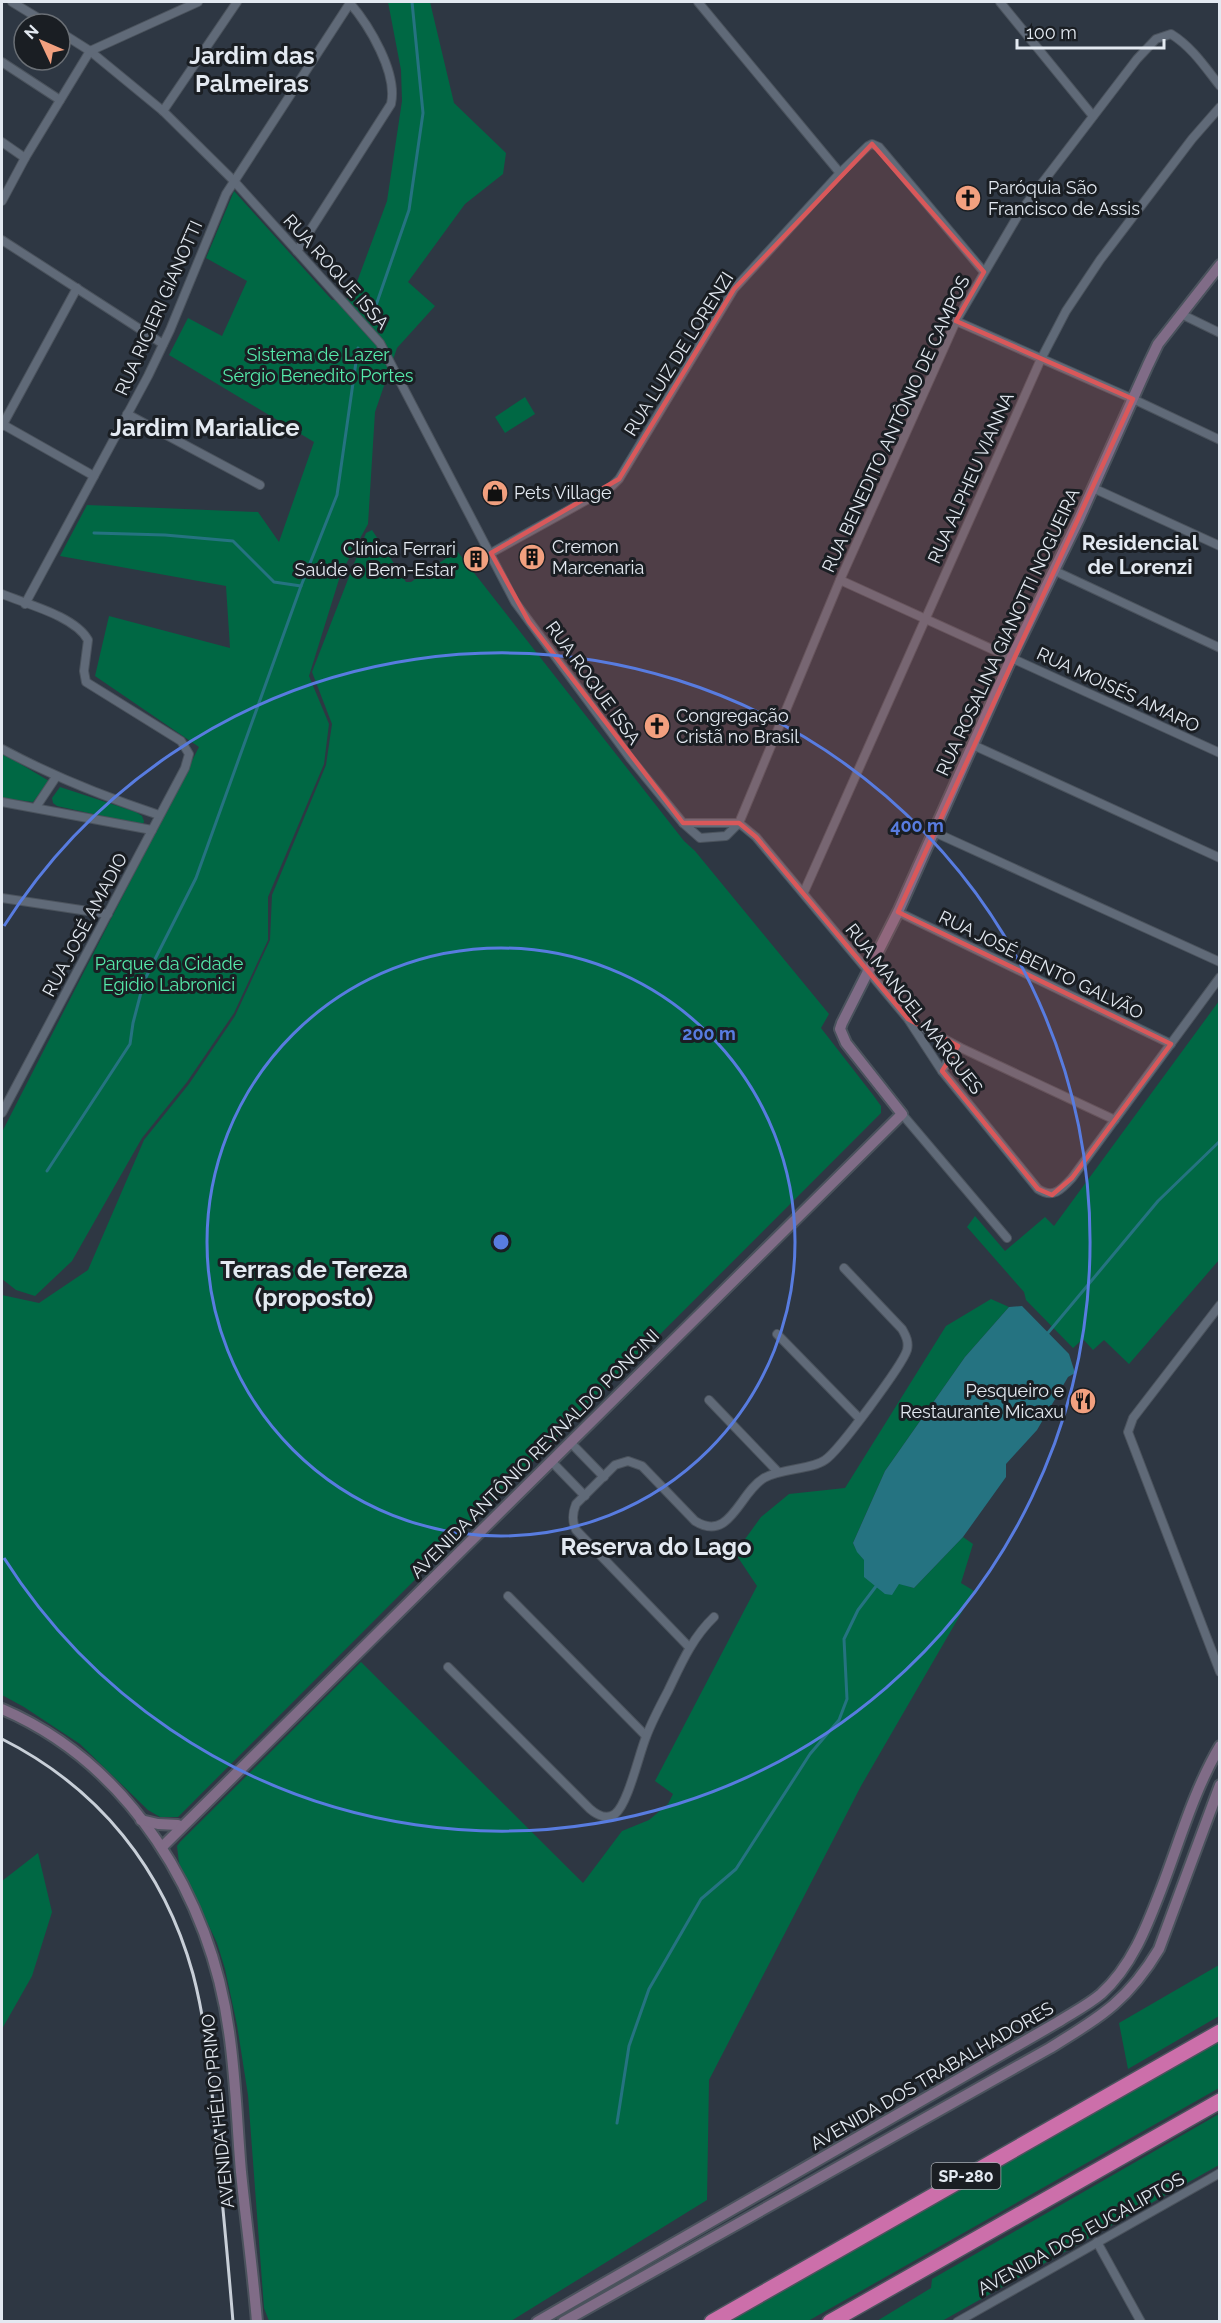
<svg xmlns="http://www.w3.org/2000/svg" width="1221" height="2323" font-family="Raleway,sans-serif">
<rect width="100%" height="100%" fill="#2e3743"/>
<g fill="#006844">
<polygon points="388,2 430,2 454,103 506,153 503,174 465,204 408,282 435,306 397,348 375,412 368,524 341,573 309,676 329,724 324,764 268,897 268,940 234,1013 187,1082 142,1138 72,1261 35,1296 16,1290 2,1279 2,1132 199,747 95,676 109,616 230,648 226,586 60,556 87,505 258,512 279,542 314,442 169,355 188,318 222,336 247,281 206,258 234,191 332,300 351,298 387,201 402,101 401,70"/>
<polygon points="525,397 535,414 505,433 495,417"/>
<polygon points="372,530 406,582 411,582 457,551 684,841 695,851 829,1014 821,1028 873,1095 881,1106 881,1113 178,1817 160,1817 148,1810 80,1744 24,1707 2,1695 2,1295 39,1303 88,1270 144,1140 189,1084 235,1016 270,940 272,895 326,765 332,724 312,672 366,533"/>
<polygon points="2,753 49,781 33,802 2,798"/>
<polygon points="60,787 136,812 142,816 144,821 143,825 57,806 53,803 52,798"/>
<polygon points="1219,1001 1219,1260 1129,1364 1104,1340 1093,1350 1083,1339 1073,1348 1026,1300 1024,1292 967,1227 975,1216 1005,1251 1045,1217 1054,1226"/>
<path d="M991 1299 1009 1307 965 1357 885 1471 853 1543C862 1565 891 1582 914 1588L963 1537 973 1544 961 1583 974 1591 861 1786 709 2080 707 2200 511 2321H269L264 2308 248 2095 237 2025 225 1969 217 1943 179 1863 177 1846 180 1842 361 1662 583 1883 622 1831 649 1820 668 1804 673 1794 655 1781 757 1586 735 1553 761 1517 789 1494 845 1488 946 1326Z"/>
<polygon points="38,1853 52,1912 32,1976 2,2029 2,1881"/>
<polygon points="1219,1965 1219,2016 1128,2069 1119,2023"/>
<polygon points="1219,2042 1219,2088 808,2321 729,2321"/>
<polygon points="1219,2114 1219,2165 942,2321 877,2321 931,2288 932,2279"/>
</g>
<polygon fill="#257381" points="1022,1306 1069,1354 1075,1373 1068,1377 1037,1430 1006,1464 1006,1477 963,1537 914,1588 899,1584 892,1595 885,1594 864,1577 864,1560 857,1552 853,1543 885,1471 965,1357 1009,1307"/>
<g fill="none" stroke-linecap="round" stroke-linejoin="round">
<g stroke="#257381" stroke-width="3">
<polyline points="373,314 409,210 423,113 412,2"/>
<polyline points="94,533 165,535 233,541 274,582 301,586"/>
<polyline points="47,1171 130,1044 133,1023 144,981 196,878 301,586 337,495 358,348"/>
<polyline points="1047,1334 1158,1201 1220,1141"/>
<polyline points="617,2123 629,2046 649,1989 701,1899 736,1869 810,1754 839,1720 847,1699 844,1639 858,1610 877,1585"/>
</g>
<defs>
<g id="street">
<polyline points="12,2 48,24"/>
<polyline points="698,2 840,173"/>
<polyline points="1000,2 1093,116"/>
<polyline points="60,32 90,51 163,111 234,181 380,343 515,602 630,758 683,823"/>
<polyline points="2,62 60,100"/>
<polyline points="163,111 237,2"/>
<polyline points="2,142 25,158"/>
<polyline points="2,201 25,158 90,51 198,2"/>
<polyline points="2,240 163,344"/>
<path d="M297 251 391 104C398 73 369 25 349 2"/>
<polyline points="1181,314 1220,333"/>
<polyline points="956,321 1133,399 1220,440"/>
<polyline points="127,414 260,485"/>
<polyline points="2,424 94,476"/>
<polyline points="2,426 77,288"/>
<polyline points="1093,488 1220,546"/>
<polyline points="491,553 612,486 619,479 734,289 840,173 868,146 872,144 879,147 984,272"/>
<polyline points="1055,571 1220,648"/>
<polyline points="840,580 1220,753"/>
<path d="M2 594C26 604 75 616 88 640L84 671 86 682 181 741 189 754 185 768 2 1113"/>
<polyline points="25,604 148,376 170,330 226,194 350,3"/>
<polyline points="973,745 1220,858"/>
<path d="M2 749C54 777 102 796 159 815"/>
<polyline points="2,802 152,830"/>
<polyline points="36,807 56,777"/>
<path d="M739 823H683L700 838 726 836 739 823 840 580 956 321 1020 212 1137 59 1156 39 1171 34C1192 47 1205 67 1220 86"/>
<path d="M739 823 756 837 908 1019 942 1071 1038 1189C1053 1199 1061 1190 1072 1178L1220 977"/>
<polyline points="934,832 1220,962"/>
<polyline points="804,892 1041,359 1066,311 1100,260 1192,139 1220,107"/>
<polyline points="2,898 108,914"/>
<polyline points="898,912 1171,1044"/>
<polyline points="909,1020 959,1047 1115,1120"/>
<polyline points="942,1071 950,1057 959,1047"/>
<polyline points="902,1114 1007,1238"/>
<polyline points="1220,1305 1133,1418 1128,1432 1220,1672"/>
<polyline points="777,1334 860,1419"/>
<polyline points="709,1400 778,1472"/>
<polyline points="570,1442 604,1477"/>
<polyline points="551,1461 585,1496"/>
<polyline points="508,1596 646,1736"/>
<path d="M689 1647 576 1530C572 1521 572 1514 576 1504L615 1465 628 1461 642 1466 695 1521C730 1543 739 1493 764 1478 782 1468 811 1470 825 1460 838 1452 903 1364 907 1350 909 1342 906 1336 902 1329L844 1268"/>
<path d="M448 1667 590 1809C597 1815 607 1820 615 1814 628 1804 639 1754 646 1737 652 1721 660 1706 668 1691 681 1664 692 1638 714 1617"/>
<polyline points="1097,2242 1141,2322"/>
<polyline points="957,2322 1220,2173"/>
</g>
<g id="secondary">
<path d="M2 1709C130 1764 211 1897 229 2032 236 2079 237 2126 241 2172 246 2222 253 2272 257 2322"/>
<polyline points="141,1820 158,1824 178,1825"/>
<polyline points="162,1847 902,1114 846,1043 840,1029 842,1023 898,912 1012,657 1079,519 1148,365 1158,344 1220,265"/>
<path d="M537 2322 1058 2022C1072 2013 1088 2005 1101 1994 1132 1966 1147 1926 1162 1887 1180 1840 1194 1790 1220 1746"/>
<path d="M563 2322 1050 2048C1100 2017 1128 2001 1159 1949L1220 1785"/>
</g>
<g id="highway">
<polyline points="712,2322 1220,2032"/>
<polyline points="830,2322 1220,2101"/>
</g>
</defs>
<use href="#street" stroke="#4b535d" stroke-width="10"/>
<use href="#secondary" stroke="#4b535d" stroke-width="14"/>
<use href="#highway" stroke="#4b535d" stroke-width="18"/>
<use href="#street" stroke="#606a78" stroke-width="8"/>
<use href="#secondary" stroke="#806c87" stroke-width="10"/>
<use href="#highway" stroke="#cc6faa" stroke-width="15"/>
<path stroke="#c8cfd8" stroke-width="3" d="M2 1739C99 1788 164 1869 193 1974 207 2027 211 2082 216 2136 222 2198 228 2260 233 2322"/>
</g>
<path fill="#d9585a" fill-opacity="0.2" stroke="#d9585a" stroke-width="4.5" stroke-linejoin="round" d="M872 144 984 272 956 321 1133 399 898 912 1171 1044 1072 1178 1052 1195 1038 1189 942 1071 958 1046 908 1019 756 837 739 823H683L529 622 491 553 619 479 734 289Z"/>
<g fill="none" stroke="#587ce0" stroke-width="3">
<circle cx="501" cy="1242" r="294"/>
<path d="M4 926A589 589 0 1 1 4 1558"/>
</g>
<defs>
<symbol id="church-disc" viewBox="-11 -11 22 22"><circle r="9.5" fill="#f2a07f" stroke="#1a1e23"/><path d="M-1.2-6h2.4v3.5h3.3v2.4h-3.3V6h-2.4V-.1h-3.3v-2.4h3.3Z" fill="#111"/></symbol>
<symbol id="shop-disc" viewBox="-11 -11 22 22"><circle r="9.5" fill="#f2a07f" stroke="#1a1e23"/><path d="M-5-2.5h2.3a2.7 3.5 0 0 1 5.4 0H5L5.5 6h-11ZM-1.5-2.5h3a1.5 2.3 0 0 0-3 0Z" fill="#111"/></symbol>
<symbol id="building-disc" viewBox="-11 -11 22 22"><circle r="9.5" fill="#f2a07f" stroke="#1a1e23"/><path d="M-4-6H4V6H1V3H-1V6H-4ZM-2.5-4.3h1.7v1.8h-1.7ZM.8-4.3h1.7v1.8H.8ZM-2.5-1h1.7V.8h-1.7ZM.8-1h1.7V.8H.8Z" fill="#111"/></symbol>
<symbol id="restaurant-disc" viewBox="-11 -11 22 22"><circle r="9.5" fill="#f2a07f" stroke="#1a1e23"/><path d="M-5-6h1v4h1v-4h1v4h1v-4h1v5L-1.5 .5V6h-2V.5L-5-1ZM5-6V6H3V1.5H1.5Q1.5-4 5-6Z" fill="#111"/></symbol>
</defs>
<g fill-rule="evenodd">
<use href="#church-disc" x="953" y="183" width="30" height="30"/>
<use href="#shop-disc" x="480" y="478" width="30" height="30"/>
<use href="#building-disc" x="517" y="542" width="30" height="30"/>
<use href="#building-disc" x="461" y="544" width="30" height="30"/>
<use href="#church-disc" x="642" y="711" width="30" height="30"/>
<use href="#restaurant-disc" x="1068" y="1386" width="30" height="30"/>
</g>
<g text-anchor="middle" stroke-width="6" stroke-linejoin="round" paint-order="stroke">
<rect fill="#1a1e23" stroke="#a7acb3" stroke-width="1.5" x="931.5" y="2163" width="69" height="26" rx="4.5"/>
<g font-size="16" font-weight="bold" fill="#e3e9f1">
<text x="966" y="2182">SP-280</text>
</g>
<g font-size="18" fill="#e3e9f1" stroke="#1a1e23" text-anchor="start">
<text x="988" y="194">Paróquia São<tspan x="988" dy="21">Francisco de Assis</tspan></text>
<text x="514" y="499">Pets Village</text>
<text x="552" y="553">Cremon<tspan x="552" dy="21">Marcenaria</tspan></text>
<text x="456" y="555" text-anchor="end">Clínica Ferrari<tspan x="456" dy="21">Saúde e Bem-Estar</tspan></text>
<text x="676" y="722">Congregação<tspan x="676" dy="21">Cristã no Brasil</tspan></text>
<text x="1064" y="1397" text-anchor="end">Pesqueiro e<tspan x="1064" dy="21">Restaurante Micaxu</tspan></text>
</g>
<g font-size="18" fill="#e3e9f1" stroke="#1a1e23">
<text transform="translate(336 272) rotate(48)" y="6">RUA ROQUE ISSA</text>
<text transform="translate(159 308) rotate(-66)" y="6">RUA RICIERI GIANOTTI</text>
<text transform="translate(679 354) rotate(-58)" y="6">RUA LUIZ DE LORENZI</text>
<text transform="translate(896 424) rotate(-65)" y="6">RUA BENEDITO ANTÔNIO DE CAMPOS</text>
<text transform="translate(971 478) rotate(-66)" y="6">RUA ALPHEU VIANNA</text>
<text transform="translate(1008 632) rotate(-65)" y="6">RUA ROSALINA GIANOTTI NOGUEIRA</text>
<text transform="translate(593 683) rotate(54)" y="6">RUA ROQUE ISSA</text>
<text transform="translate(1118 690) rotate(25)" y="6">RUA MOISÉS AMARO</text>
<text transform="translate(85 925) rotate(-62)" y="6">RUA JOSÉ AMADIO</text>
<text transform="translate(1041 965) rotate(26)" y="6">RUA JOSÉ BENTO GALVÃO</text>
<text transform="translate(914 1009) rotate(52)" y="6">RUA MANOEL MARQUES</text>
<text transform="translate(535 1454) rotate(-45)" y="6">AVENIDA ANTÔNIO REYNALDO PONCINI</text>
<text transform="translate(932 2076) rotate(-30)" y="6">AVENIDA DOS TRABALHADORES</text>
<text transform="translate(218 2111) rotate(-96)" y="6">AVENIDA HÉLIO PRIMO</text>
<text transform="translate(1081 2234) rotate(-29)" y="6">AVENIDA DOS EUCALIPTOS</text>
</g>
<g font-size="18" fill="#55ebab" stroke="#1a1e23">
<text x="318" y="361">Sistema de Lazer<tspan x="318" dy="21">Sérgio Benedito Portes</tspan></text>
<text x="169" y="970">Parque da Cidade<tspan x="169" dy="21">Egidio Labronici</tspan></text>
</g>
<g font-size="21" font-weight="bold" fill="#e3e9f1" stroke="#1a1e23">
<text x="1140" y="550">Residencial<tspan x="1140" dy="24">de Lorenzi</tspan></text>
</g>
<g font-size="24" font-weight="bold" fill="#e3e9f1" stroke="#1a1e23">
<text x="252" y="64">Jardim das<tspan x="252" dy="28">Palmeiras</tspan></text>
<text x="205" y="436">Jardim Marialice</text>
<text x="314" y="1278">Terras de Tereza<tspan x="314" dy="28">(proposto)</tspan></text>
<text x="656" y="1555">Reserva do Lago</text>
</g>
</g>
<circle cx="501" cy="1242" r="9" fill="#587ce0" stroke="#1a1e23" stroke-width="3"/>
<g font-size="18" text-anchor="middle" font-weight="bold" fill="#587ce0" stroke="#1a1e23" stroke-width="6" stroke-linejoin="round" paint-order="stroke">
<text x="917" y="832">400 m</text>
<text x="709" y="1040">200 m</text>
</g>
<rect width="1221" height="2323" fill="none" stroke="#e3e9f1" stroke-width="6"/>
<g transform="translate(42 42) rotate(314)"><circle r="28" fill="#1a1e23" stroke="#6a6f75" stroke-width="1.5"/>
<path d="M0-4.5L10 22L0 15L-10 22Z" fill="#f2a07f"/>
<text y="-9" font-size="16" font-weight="bold" text-anchor="middle" fill="#e3e9f1">N</text>
</g>
<path d="M1017 39v9h147v-9" fill="none" stroke="#e3e9f1" stroke-width="3"/>
<text x="1026" y="39" font-size="18" fill="#e3e9f1" stroke="#1a1e23" stroke-width="4.5" paint-order="stroke">100 m</text>
</svg>
